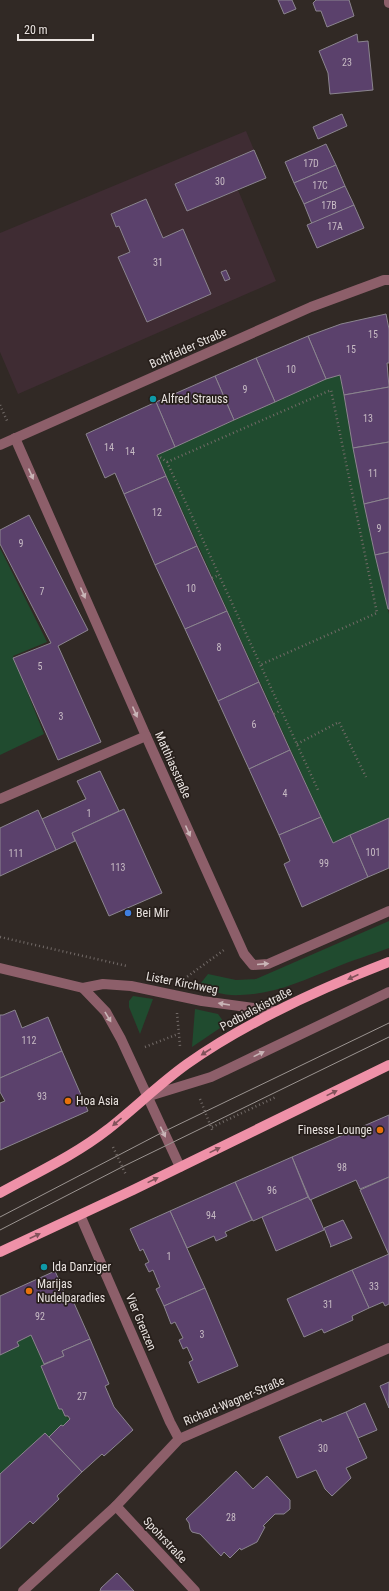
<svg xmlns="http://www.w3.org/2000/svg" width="389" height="1591" font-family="'Roboto Condensed',sans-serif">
<rect width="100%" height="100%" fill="#312925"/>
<polygon fill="#3f2c33" points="246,131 254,150 175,184 187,211 238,190 276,281 18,394 0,352 0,233"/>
<g fill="#204b2f">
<polygon points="340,375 364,504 389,614 389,818 333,843 157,455 326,379"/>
<polygon points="0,548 47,642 13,656 44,734 0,755"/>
<path d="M389 921V948C371 955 352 960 334 968 302 981 275 994 240 995 225 996 211 991 197 988L208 974 236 980 256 979Z"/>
<polygon points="133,996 153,999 140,1034 129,1007 129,1001"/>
<polygon points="195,1009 218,1014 223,1021 223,1026 192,1047"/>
<polygon points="31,1335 44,1364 41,1366 59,1408 62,1409 65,1416 70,1419 63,1426 61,1425 49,1437 45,1433 0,1474 0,1355 18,1346 17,1342"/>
</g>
<g fill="#5b416c" stroke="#8b858f">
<polygon points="278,0 292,0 296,9 284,14"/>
<polygon points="316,0 349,0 354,16 327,27 321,11 316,11 313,3"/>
<polygon points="357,34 358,42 368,41 373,90 330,94 328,73 319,51"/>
<polygon points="342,114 347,126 318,139 313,127"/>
<polygon points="326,144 336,165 294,183 285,162"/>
<polygon points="254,150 266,178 187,211 175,184"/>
<polygon points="336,165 345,186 304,204 294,183"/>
<polygon points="345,186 354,205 312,224 304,204"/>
<polygon points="146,199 163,238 183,229 211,294 147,322 118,257 130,252 119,226 116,227 111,214"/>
<polygon points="354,205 364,228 317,248 307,225"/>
<polygon points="226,270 230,279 225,281 221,272"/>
<polygon points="386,314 389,329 389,363 387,363 389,387 344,395 340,375 326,379 308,336 341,324"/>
<polygon points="308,336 326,379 275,402 256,358"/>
<polygon points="256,358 275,402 234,420 215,376"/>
<polygon points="215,376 234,420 175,447 156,402"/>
<polygon points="389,387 389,442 353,448 344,395"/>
<polygon points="156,402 175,447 157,455 166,476 124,494 115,473 105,478 86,434"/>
<polygon points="389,442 389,498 364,504 353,448"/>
<polygon points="166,476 197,546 155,565 124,494"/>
<polygon points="389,498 389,552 375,555 364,504"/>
<polygon points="29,515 88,630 58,646 101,742 58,760 13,658 51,643 0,544 0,530"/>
<polygon points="197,546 227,611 185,629 155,565"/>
<polygon points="389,552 389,609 388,609 375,555"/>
<polygon points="227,611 259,682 218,701 185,629"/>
<polygon points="259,682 290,750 249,769 218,701"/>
<polygon points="290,750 321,817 279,835 249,769"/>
<polygon points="100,771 119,811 72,833 75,841 56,850 42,819 86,799 77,781"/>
<polygon points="124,809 162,893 109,916 72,833"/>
<polygon points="38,810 56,850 0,876 0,828"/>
<polygon points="321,817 333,843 350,835 368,877 302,907 284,864 290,861 279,835"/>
<polygon points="389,818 389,868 368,877 350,835"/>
<polygon points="15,1010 22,1028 48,1017 62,1051 0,1078 0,1015 3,1015"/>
<polygon points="62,1051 88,1111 0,1150 0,1103 5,1101 0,1092 0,1078"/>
<polygon points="389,1115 389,1177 360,1189 356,1180 310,1200 292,1157"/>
<polygon points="292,1157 308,1197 253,1221 235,1182"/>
<polygon points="389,1177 389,1255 360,1190"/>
<polygon points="235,1182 252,1220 225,1232 227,1236 216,1241 214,1236 187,1248 170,1211"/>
<polygon points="308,1197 310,1200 311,1200 324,1230 276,1251 262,1217"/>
<polygon points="170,1211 205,1288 164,1306 156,1289 160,1287 153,1270 149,1272 145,1264 149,1262 143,1249 140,1251 130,1229"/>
<polygon points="343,1220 352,1238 330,1247 331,1246 324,1228"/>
<polygon points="389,1254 389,1304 385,1306 383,1302 369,1308 352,1270"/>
<polygon points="352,1270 369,1308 352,1316 353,1320 324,1333 322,1329 304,1337 287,1299"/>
<polygon points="55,1271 66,1296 70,1294 90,1339 62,1351 64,1356 44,1364 31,1335 17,1342 19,1346 0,1355 0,1296"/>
<polygon points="205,1288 238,1366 198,1383 189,1362 193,1360 187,1347 183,1349 179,1340 183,1338 175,1322 171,1324 164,1306"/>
<polygon points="90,1339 109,1384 105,1386 114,1407 133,1430 104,1456 102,1454 82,1472 49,1437 61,1425 63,1426 70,1419 68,1416 65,1416 62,1409 59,1409 41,1366 64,1356 62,1351"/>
<polygon points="389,1382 389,1408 380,1386"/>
<polygon points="365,1403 377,1430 358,1438 346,1412"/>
<polygon points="346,1412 367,1458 346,1468 351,1478 332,1496 325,1489 316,1470 297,1478 279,1437 321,1419 322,1422"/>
<polygon points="45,1433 82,1472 83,1471 57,1496 59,1499 33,1524 30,1521 0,1549 0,1474"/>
<polygon points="236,1471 253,1489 267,1476 290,1500 290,1509 284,1514 275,1514 263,1526 265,1527 257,1542 241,1550 240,1548 230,1558 224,1552 221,1556 200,1534 192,1532 190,1529 189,1523 186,1519"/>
<polygon points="117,1573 134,1591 100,1591 101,1588"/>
</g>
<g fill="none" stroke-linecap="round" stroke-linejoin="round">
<g stroke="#736b68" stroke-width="2.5" stroke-dasharray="1 3" stroke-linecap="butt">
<polyline points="0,405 8,423"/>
<polyline points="157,455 167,462 318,790"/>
<polyline points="167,462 331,390 377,613 260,665"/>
<polyline points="212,578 219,575"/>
<polyline points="274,714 281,710"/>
<polyline points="297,744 339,722 366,777"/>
<polyline points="0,937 127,966"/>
<polyline points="184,979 224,950"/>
<polyline points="177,1013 180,1046"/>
<polyline points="145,1047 178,1034"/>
<polyline points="200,1099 213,1132"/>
<polyline points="212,1127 276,1097"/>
<polyline points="113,1147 126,1175"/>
</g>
<g stroke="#8d5f6a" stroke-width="10">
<polyline points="389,0 389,3"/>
<polyline points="15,438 146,736 244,954 253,965 268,964 389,911"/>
<polyline points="0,445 311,307 384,280 389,280"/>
<polyline points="0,799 146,736"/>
<polyline points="0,968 83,988 103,984 131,986 202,1001 276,1011"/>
<polyline points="83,988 106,1012 121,1039 180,1167"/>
<polyline points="146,1097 211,1077 226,1070 389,992"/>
<polyline points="80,1215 170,1422 179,1439"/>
<polyline points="116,1506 195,1591"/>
<polyline points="23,1591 116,1506 179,1439 389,1348"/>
</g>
<g stroke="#ef91a8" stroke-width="10">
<path d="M0 1193C36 1173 75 1155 107 1130 134 1109 159 1084 187 1064 248 1021 319 989 389 962"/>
<polyline points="0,1252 133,1190 389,1065"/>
</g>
<g stroke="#9b9491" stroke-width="1">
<polyline points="0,1217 163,1132 389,1023"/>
<polyline points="0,1230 122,1167 389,1037"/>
</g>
</g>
<defs><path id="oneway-solid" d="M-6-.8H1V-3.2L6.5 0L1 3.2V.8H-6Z"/></defs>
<g fill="#c9b5b7">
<use href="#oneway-solid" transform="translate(31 474) rotate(66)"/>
<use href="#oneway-solid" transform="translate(83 593) rotate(66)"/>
<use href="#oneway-solid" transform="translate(135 712) rotate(66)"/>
<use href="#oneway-solid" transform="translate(188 831) rotate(66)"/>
<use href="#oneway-solid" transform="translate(263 964) rotate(-5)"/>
<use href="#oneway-solid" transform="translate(224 1004) rotate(-171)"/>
<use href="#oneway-solid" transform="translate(108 1017) rotate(59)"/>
<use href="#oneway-solid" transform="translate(259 1054) rotate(-26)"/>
<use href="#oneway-solid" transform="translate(163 1132) rotate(64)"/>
</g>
<g fill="#81525a">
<use href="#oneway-solid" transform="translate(353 977) rotate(156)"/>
<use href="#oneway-solid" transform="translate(206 1052) rotate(147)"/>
<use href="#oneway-solid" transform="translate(332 1093) rotate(-26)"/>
<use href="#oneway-solid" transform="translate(117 1122) rotate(140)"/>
<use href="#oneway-solid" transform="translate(215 1150) rotate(-26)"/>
<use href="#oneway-solid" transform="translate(153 1180) rotate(-26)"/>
<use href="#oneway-solid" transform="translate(35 1236) rotate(-25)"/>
</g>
<g fill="#0f9aa8" stroke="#271f1b" stroke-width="1.5">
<circle cx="153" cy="399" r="4"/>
<circle cx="44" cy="1267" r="4"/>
</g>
<circle fill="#3f7fe0" stroke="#271f1b" stroke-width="1.5" cx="128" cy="913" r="4"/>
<g fill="#e8710a" stroke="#271f1b" stroke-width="1.5">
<circle cx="68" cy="1101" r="4"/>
<circle cx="380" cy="1130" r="4"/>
<circle cx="29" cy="1291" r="4"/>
</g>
<g text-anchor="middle" stroke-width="3.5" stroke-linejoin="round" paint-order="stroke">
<g font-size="10" fill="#c6bac3">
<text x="347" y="66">23</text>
<text x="311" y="167">17D</text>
<text x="220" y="185">30</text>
<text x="320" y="189">17C</text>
<text x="329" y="209">17B</text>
<text x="335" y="230">17A</text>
<text x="158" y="266">31</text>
<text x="373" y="338">15</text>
<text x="351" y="353">15</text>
<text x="291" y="373">10</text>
<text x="245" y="393">9</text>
<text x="368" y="422">13</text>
<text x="109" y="451">14</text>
<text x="130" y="455">14</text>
<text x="373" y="477">11</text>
<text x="157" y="516">12</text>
<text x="379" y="532">9</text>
<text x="21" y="547">9</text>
<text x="191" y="592">10</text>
<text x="42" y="595">7</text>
<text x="219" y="651">8</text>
<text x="40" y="670">5</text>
<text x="61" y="720">3</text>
<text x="254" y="728">6</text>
<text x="285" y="797">4</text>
<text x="89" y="817">1</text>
<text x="373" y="856">101</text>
<text x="16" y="857">111</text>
<text x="324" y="867">99</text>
<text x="118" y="871">113</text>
<text x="29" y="1044">112</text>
<text x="42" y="1100">93</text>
<text x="342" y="1171">98</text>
<text x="272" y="1194">96</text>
<text x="211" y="1219">94</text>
<text x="169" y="1260">1</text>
<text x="374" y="1290">33</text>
<text x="328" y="1308">31</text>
<text x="40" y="1320">92</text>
<text x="202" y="1338">3</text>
<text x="82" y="1400">27</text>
<text x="323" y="1452">30</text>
<text x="231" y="1521">28</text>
</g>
<g font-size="12" fill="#e9e3e0" stroke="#271f1b">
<text transform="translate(188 348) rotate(-24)" y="4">Bothfelder Straße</text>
<text transform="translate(173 765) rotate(66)" y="4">Matthiasstraße</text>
<text transform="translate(182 983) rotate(11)" y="4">Lister Kirchweg</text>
<text transform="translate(256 1009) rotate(-28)" y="4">Podbielskistraße</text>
<text transform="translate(141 1322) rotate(67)" y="4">Vier Grenzen</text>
<text transform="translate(234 1401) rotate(-23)" y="4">Richard-Wagner-Straße</text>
<text transform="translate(165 1540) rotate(47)" y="4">Spohrstraße</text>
</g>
<g font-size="12" fill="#e9e3e0" stroke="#271f1b" text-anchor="start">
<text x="161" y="403">Alfred Strauss</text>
<text x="136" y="917">Bei Mir</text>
<text x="76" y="1105">Hoa Asia</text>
<text x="372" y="1134" text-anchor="end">Finesse Lounge</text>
<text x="52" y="1271">Ida Danziger</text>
<text x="37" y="1288">Marijas<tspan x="37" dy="14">Nudelparadies</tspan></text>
</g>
</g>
<path d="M18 34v6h75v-6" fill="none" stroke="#e9e3e0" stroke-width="2"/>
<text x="24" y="34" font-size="12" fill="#e9e3e0" stroke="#271f1b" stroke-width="3" paint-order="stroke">20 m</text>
</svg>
